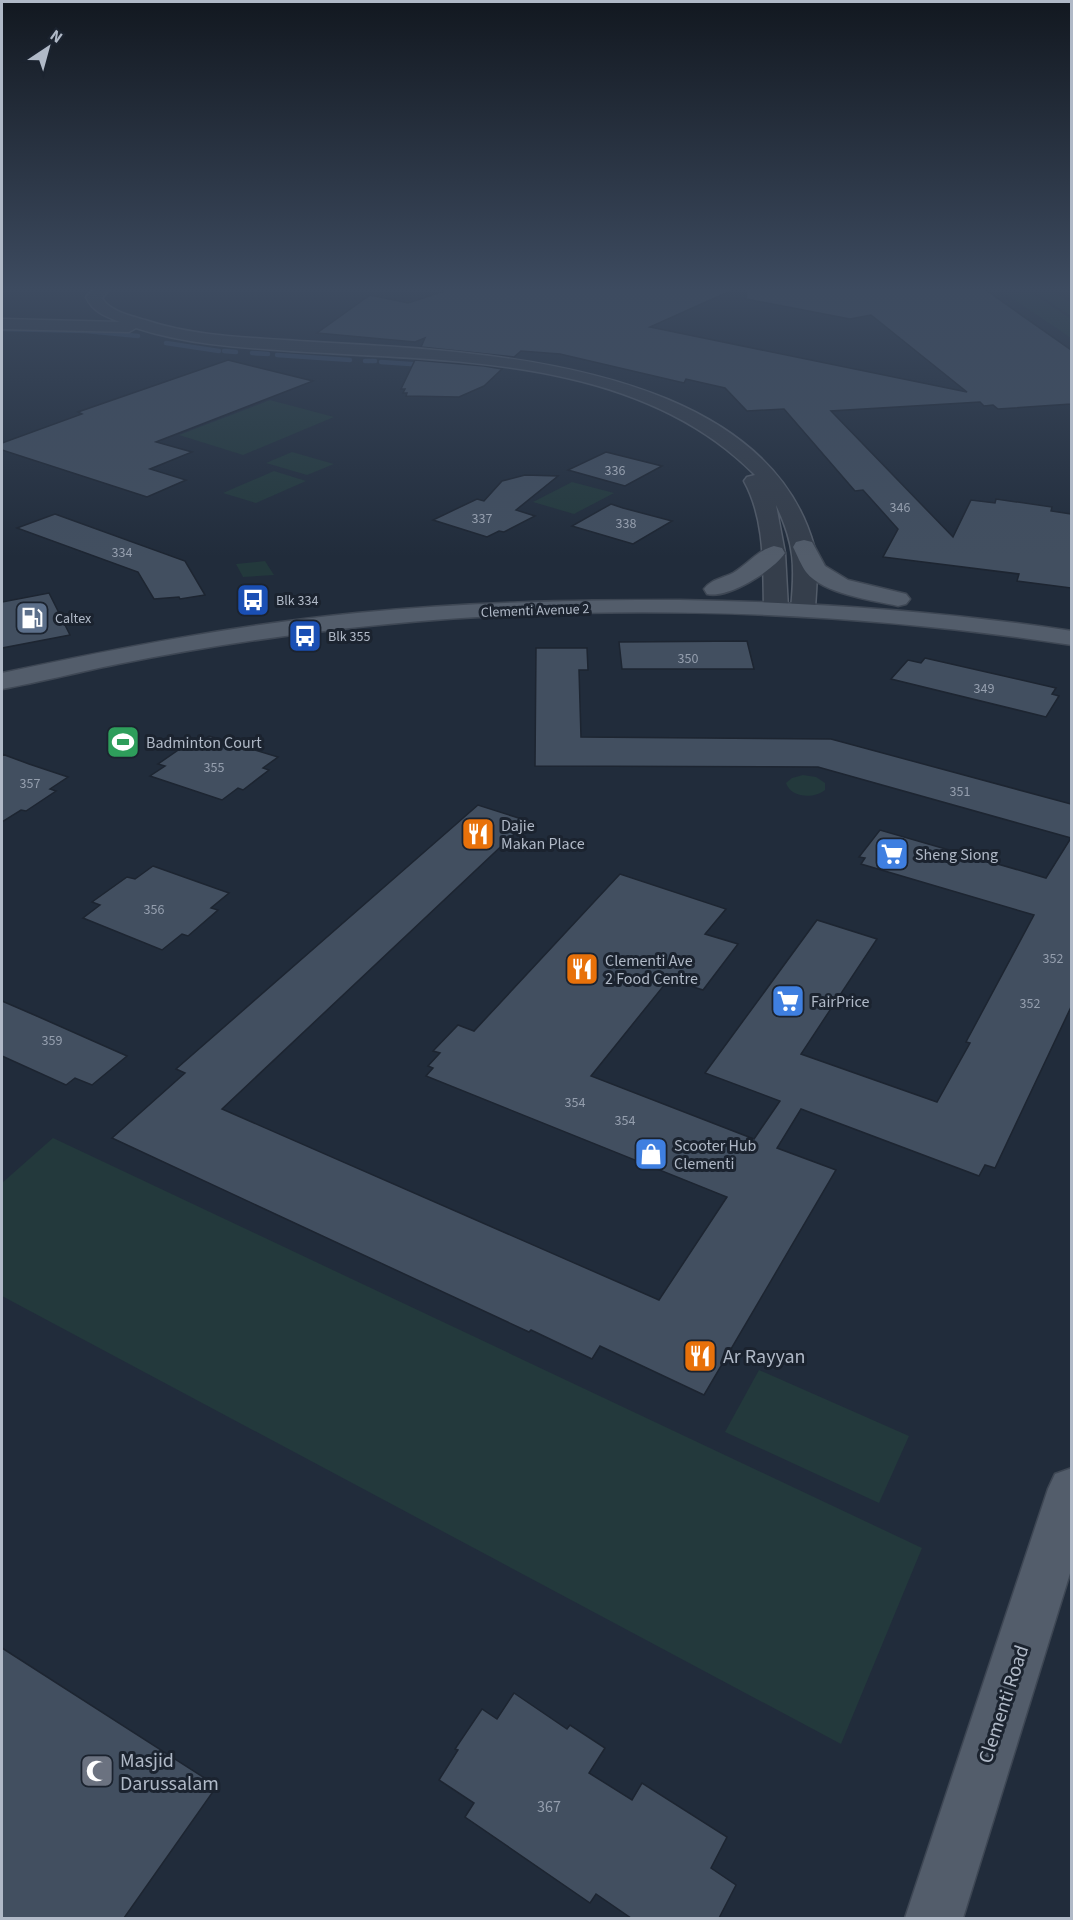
<svg xmlns="http://www.w3.org/2000/svg" width="1073" height="1920" font-family="'Source Sans 3',sans-serif">
<rect width="100%" height="100%" fill="#212c3b"/>
<g fill="#23393c">
<polygon points="997,288 1025,288 1071,319 1071,338"/>
<polygon points="1029,288 1047,288 1071,303 1071,316"/>
<polygon points="270,400 334,417 243,455 179,435"/>
<polygon points="292,452 334,464 307,475 266,463"/>
<polygon points="274,471 306,481 256,503 223,493"/>
<polygon points="572,482 614,493 574,514 533,502"/>
<polygon points="265,561 274,575 243,577 236,564"/>
<path d="M803 775 816 777 825 783V790C814 799 791 798 786 783L792 778Z"/>
<polygon points="53,1138 922,1548 841,1744 2,1296 2,1183"/>
<polygon points="759,1370 909,1436 879,1503 725,1432"/>
</g>
<g fill="none" stroke-linecap="round" stroke-linejoin="round">
<g stroke="#354762" stroke-width="4.5">
<polyline points="2,329 86,331 138,336"/>
<polyline points="166,343 219,351"/>
<polyline points="224,351 236,352"/>
<polyline points="252,353 268,354"/>
<polyline points="277,355 350,360"/>
<polyline points="365,361 375,361"/>
<polyline points="381,362 425,365"/>
</g>
</g>
<g fill="#424f60" stroke="#1d2531" stroke-width="1.5">
<polygon points="446,288 737,288 650,327 967,392 871,315 850,319 746,299 747,288 983,288 1071,350 1071,404 998,409 993,405 984,406 980,402 831,411 953,537 971,500 995,503 996,499 1052,507 1051,511 1071,514 1071,588 1017,581 1019,574 883,557 898,529 863,490 855,491 784,409 747,411 725,388 686,379 684,383 560,354 521,351 514,357 421,347 425,338 415,342 317,333 370,295 408,303 445,291"/>
<polygon points="228,360 313,381 156,442 192,452 150,469 186,480 147,497 2,450 2,443 82,414 78,412"/>
<polygon points="415,360 484,366 502,369 484,386 459,397 406,396 407,393 403,393 405,389 401,389"/>
<polygon points="606,452 662,466 625,486 568,470"/>
<polygon points="525,475 558,476 516,510 535,516 504,532 499,531 487,537 433,520 477,499 484,501 502,481"/>
<polygon points="611,504 623,508 672,521 633,544 572,526"/>
<polygon points="55,514 185,561 205,595 180,599 179,597 154,599 138,572 17,528"/>
<polygon points="49,593 70,635 2,648 2,602"/>
<polygon points="747,641 754,669 622,669 619,642"/>
<polygon points="536,648 587,648 588,670 579,670 581,737 831,739 1071,804 1071,1007 995,1168 985,1165 979,1176 801,1109 777,1148 836,1170 704,1395 600,1346 592,1359 531,1330 529,1332 112,1138 185,1073 176,1069 478,805 528,821 222,1109 659,1300 727,1197 426,1076 433,1068 428,1066 440,1053 433,1051 458,1025 474,1031 620,874 726,909 705,934 738,944 703,990 669,979 591,1076 754,1139 780,1101 705,1073 817,920 877,939 801,1054 937,1102 970,1043 966,1042 1034,915 861,864 865,858 859,857 880,830 1046,878 1071,838 818,767 535,766"/>
<polygon points="925,658 1056,688 1052,694 1059,696 1046,717 891,679 908,660 921,663"/>
<polygon points="209,736 278,757 263,768 269,770 243,790 238,788 222,800 150,776 165,766 158,764 187,744 194,746"/>
<polygon points="2,754 29,764 68,777 50,789 56,791 26,811 21,810 2,822"/>
<polygon points="153,866 229,893 211,908 218,910 188,936 182,934 162,950 83,918 100,905 92,902 127,877 135,879"/>
<polygon points="2,1001 39,1017 127,1056 92,1085 75,1078 66,1085 2,1056"/>
<polygon points="2,1648 217,1786 124,1918 2,1918"/>
<polygon points="514,1693 567,1729 570,1725 605,1748 589,1773 632,1800 642,1783 727,1837 711,1868 736,1885 719,1918 631,1918 596,1894 590,1903 465,1817 474,1803 439,1780 458,1750 455,1749 482,1709 497,1719"/>
</g>
<g fill="none" stroke-linecap="round" stroke-linejoin="round">
<defs>
<path id="minor" d="M95 288H110L102 298C109 311 131 316 145 320 190 335 237 337 284 340 341 344 399 346 456 352 584 365 774 401 814 546 819 566 816 589 815 609L811 614 803 616 795 614 791 609C795 566 795 545 776 505L785 553 788 608 784 613 776 615 768 613 764 608C763 565 765 519 744 481L747 477 755 475 753 473C639 359 458 361 307 352 250 348 191 346 136 328L129 332 2 329V319L120 322C105 316 93 312 86 297Z"/>
<g id="major">
<path d="M804 540 812 542 825 566 848 580 906 594 910 599 906 604 898 606C872 600 823 594 806 572 801 565 797 555 793 547L796 542Z"/>
<path d="M774 546 782 548 785 553C773 571 728 599 707 594L704 589C710 580 723 578 733 573 747 565 758 550 774 546Z"/>
<path d="M680 600C812 602 941 611 1072 631V645C825 607 564 601 316 632 250 640 184 651 118 664 79 672 40 682 2 689V673C119 648 237 625 357 613 464 602 572 600 680 600Z"/>
<polygon points="1072,1468 1072,1567 963,1918 905,1918 1048,1489 1055,1474"/>
</g>
</defs>
<use href="#minor" stroke="#535c69" stroke-width="3"/>
<use href="#major" stroke="#3e4754" stroke-width="3"/>
<use href="#minor" fill="#353e4b" fill-rule="evenodd"/>
<use href="#major" fill="#535d6b" fill-rule="evenodd"/>
</g>
<linearGradient id="sky" x2="0" y2="1"><stop stop-color="#121820"/><stop offset="0.52" stop-color="#3d4b60"/><stop offset="1" stop-color="#3d4b60" stop-opacity="0"/></linearGradient>
<rect width="1073" height="557" fill="url(#sky)"/>
<defs>
<symbol id="bus-square" viewBox="-11 -11 22 22"><rect x="-9" y="-9" width="18" height="18" rx="4" fill="#1a4fb4" stroke="#1b232f"/><path d="M-5-6H5V4H4V6H2V4H-2V6H-4V4H-5ZM-3.5-4V0h7V-4ZM-3.5 1.2v1.5H-2V1.2ZM2 1.2v1.5H3.5V1.2Z" fill="#fff"/></symbol>
<symbol id="fuel-square" viewBox="-11 -11 22 22"><rect x="-9" y="-9" width="18" height="18" rx="4" fill="#5c6f8a" stroke="#1b232f"/><path d="M-5.5-6h7V0h2V4h1.3V-2.5L3-4.5l.8-.8L6-3V5H2.5V1h-1V6h-7ZM-4.2-4.7v3.2H.2V-4.7Z" fill="#fff"/></symbol>
<symbol id="stadium-square" viewBox="-11 -11 22 22"><rect x="-9" y="-9" width="18" height="18" rx="4" fill="#2e9e5b" stroke="#1b232f"/><path d="M0-5a6.5 5 0 1 0 0 10a6.5 5 0 1 0 0-10ZM-3.5-1.8h7v3.6h-7Z" fill="#fff"/></symbol>
<symbol id="restaurant-square" viewBox="-11 -11 22 22"><rect x="-9" y="-9" width="18" height="18" rx="4" fill="#e8710a" stroke="#1b232f"/><path d="M-5-6h1v4h1v-4h1v4h1v-4h1v5L-1.5 .5V6h-2V.5L-5-1ZM5-6V6H3V1.5H1.5Q1.5-4 5-6Z" fill="#fff"/></symbol>
<symbol id="supermarket-square" viewBox="-11 -11 22 22"><rect x="-9" y="-9" width="18" height="18" rx="4" fill="#3f7fe0" stroke="#1b232f"/><path d="M-6-5.5h2.5l.6 2H6L4.5 2H-2.5L-4.4-4H-6ZM-1.5 3.2a1.3 1.3 0 1 0 .1 0ZM3 3.2a1.3 1.3 0 1 0 .1 0Z" fill="#fff"/></symbol>
<symbol id="shop-square" viewBox="-11 -11 22 22"><rect x="-9" y="-9" width="18" height="18" rx="4" fill="#3f7fe0" stroke="#1b232f"/><path d="M-5-2.5h2.3a2.7 3.5 0 0 1 5.4 0H5L5.5 6h-11ZM-1.5-2.5h3a1.5 2.3 0 0 0-3 0Z" fill="#fff"/></symbol>
<symbol id="mosque-square" viewBox="-11 -11 22 22"><rect x="-9" y="-9" width="18" height="18" rx="4" fill="#6b7280" stroke="#1b232f"/><path d="M3.5-4.9A6 6 0 1 0 3.5 4.9A5 5 0 1 1 3.5-4.9Z" fill="#fff"/></symbol>
</defs>
<g fill-rule="evenodd">
<use href="#bus-square" x="234" y="581" width="38" height="38"/>
<use href="#fuel-square" x="13" y="599" width="38" height="38"/>
<use href="#bus-square" x="286" y="617" width="38" height="38"/>
<use href="#stadium-square" x="104" y="723" width="38" height="38"/>
<use href="#restaurant-square" x="459" y="815" width="38" height="38"/>
<use href="#supermarket-square" x="873" y="835" width="38" height="38"/>
<use href="#restaurant-square" x="563" y="950" width="38" height="38"/>
<use href="#supermarket-square" x="769" y="982" width="38" height="38"/>
<use href="#shop-square" x="632" y="1135" width="38" height="38"/>
<use href="#restaurant-square" x="681" y="1337" width="38" height="38"/>
<use href="#mosque-square" x="78" y="1752" width="38" height="38"/>
</g>
<g text-anchor="middle" stroke-width="6" stroke-linejoin="round" paint-order="stroke">
<g font-size="14" fill="#949ead">
<text x="615" y="475">336</text>
<text x="900" y="512">346</text>
<text x="482" y="523">337</text>
<text x="626" y="528">338</text>
<text x="122" y="557">334</text>
<text x="688" y="663">350</text>
<text x="984" y="693">349</text>
<text x="214" y="772">355</text>
<text x="30" y="788">357</text>
<text x="960" y="796">351</text>
<text x="154" y="914">356</text>
<text x="1053" y="963">352</text>
<text x="1030" y="1008">352</text>
<text x="52" y="1045">359</text>
<text x="575" y="1107">354</text>
<text x="625" y="1125">354</text>
</g>
<g font-size="14" fill="#b0b9c7" stroke="#1b232f" text-anchor="start">
<text x="276" y="605">Blk 334</text>
<text x="55" y="623">Caltex</text>
<text x="328" y="641">Blk 355</text>
</g>
<g font-size="14" fill="#b0b9c7" stroke="#1b232f">
<text transform="translate(535 610) rotate(-2)" y="5">Clementi Avenue 2</text>
</g>
<g font-size="16" fill="#b0b9c7" stroke="#1b232f" text-anchor="start">
<text x="146" y="748">Badminton Court</text>
<text x="501" y="831">Dajie<tspan x="501" dy="18">Makan Place</tspan></text>
<text x="915" y="860">Sheng Siong</text>
<text x="605" y="966">Clementi Ave<tspan x="605" dy="18">2 Food Centre</tspan></text>
<text x="811" y="1007">FairPrice</text>
<text x="674" y="1151">Scooter Hub<tspan x="674" dy="18">Clementi</tspan></text>
</g>
<g font-size="16" fill="#949ead">
<text x="549" y="1812">367</text>
</g>
<g font-size="20" fill="#b0b9c7" stroke="#1b232f" text-anchor="start">
<text x="723" y="1363">Ar Rayyan</text>
<text x="120" y="1767">Masjid<tspan x="120" dy="23">Darussalam</tspan></text>
</g>
<g font-size="20" fill="#b0b9c7" stroke="#1b232f">
<text transform="translate(1003 1704) rotate(-72)" y="7">Clementi Road</text>
</g>
</g>
<rect width="1073" height="1920" fill="none" stroke="#b0b9c7" stroke-width="6"/>
<g transform="translate(48 48) rotate(36)" stroke="#1b232f" stroke-width="4.5" paint-order="stroke">
<path d="M0-4.5L10 22L0 15L-10 22Z" fill="#b0b9c7"/>
<text y="-9" font-size="16" font-weight="bold" text-anchor="middle" fill="#b0b9c7">N</text>
</g>
</svg>
